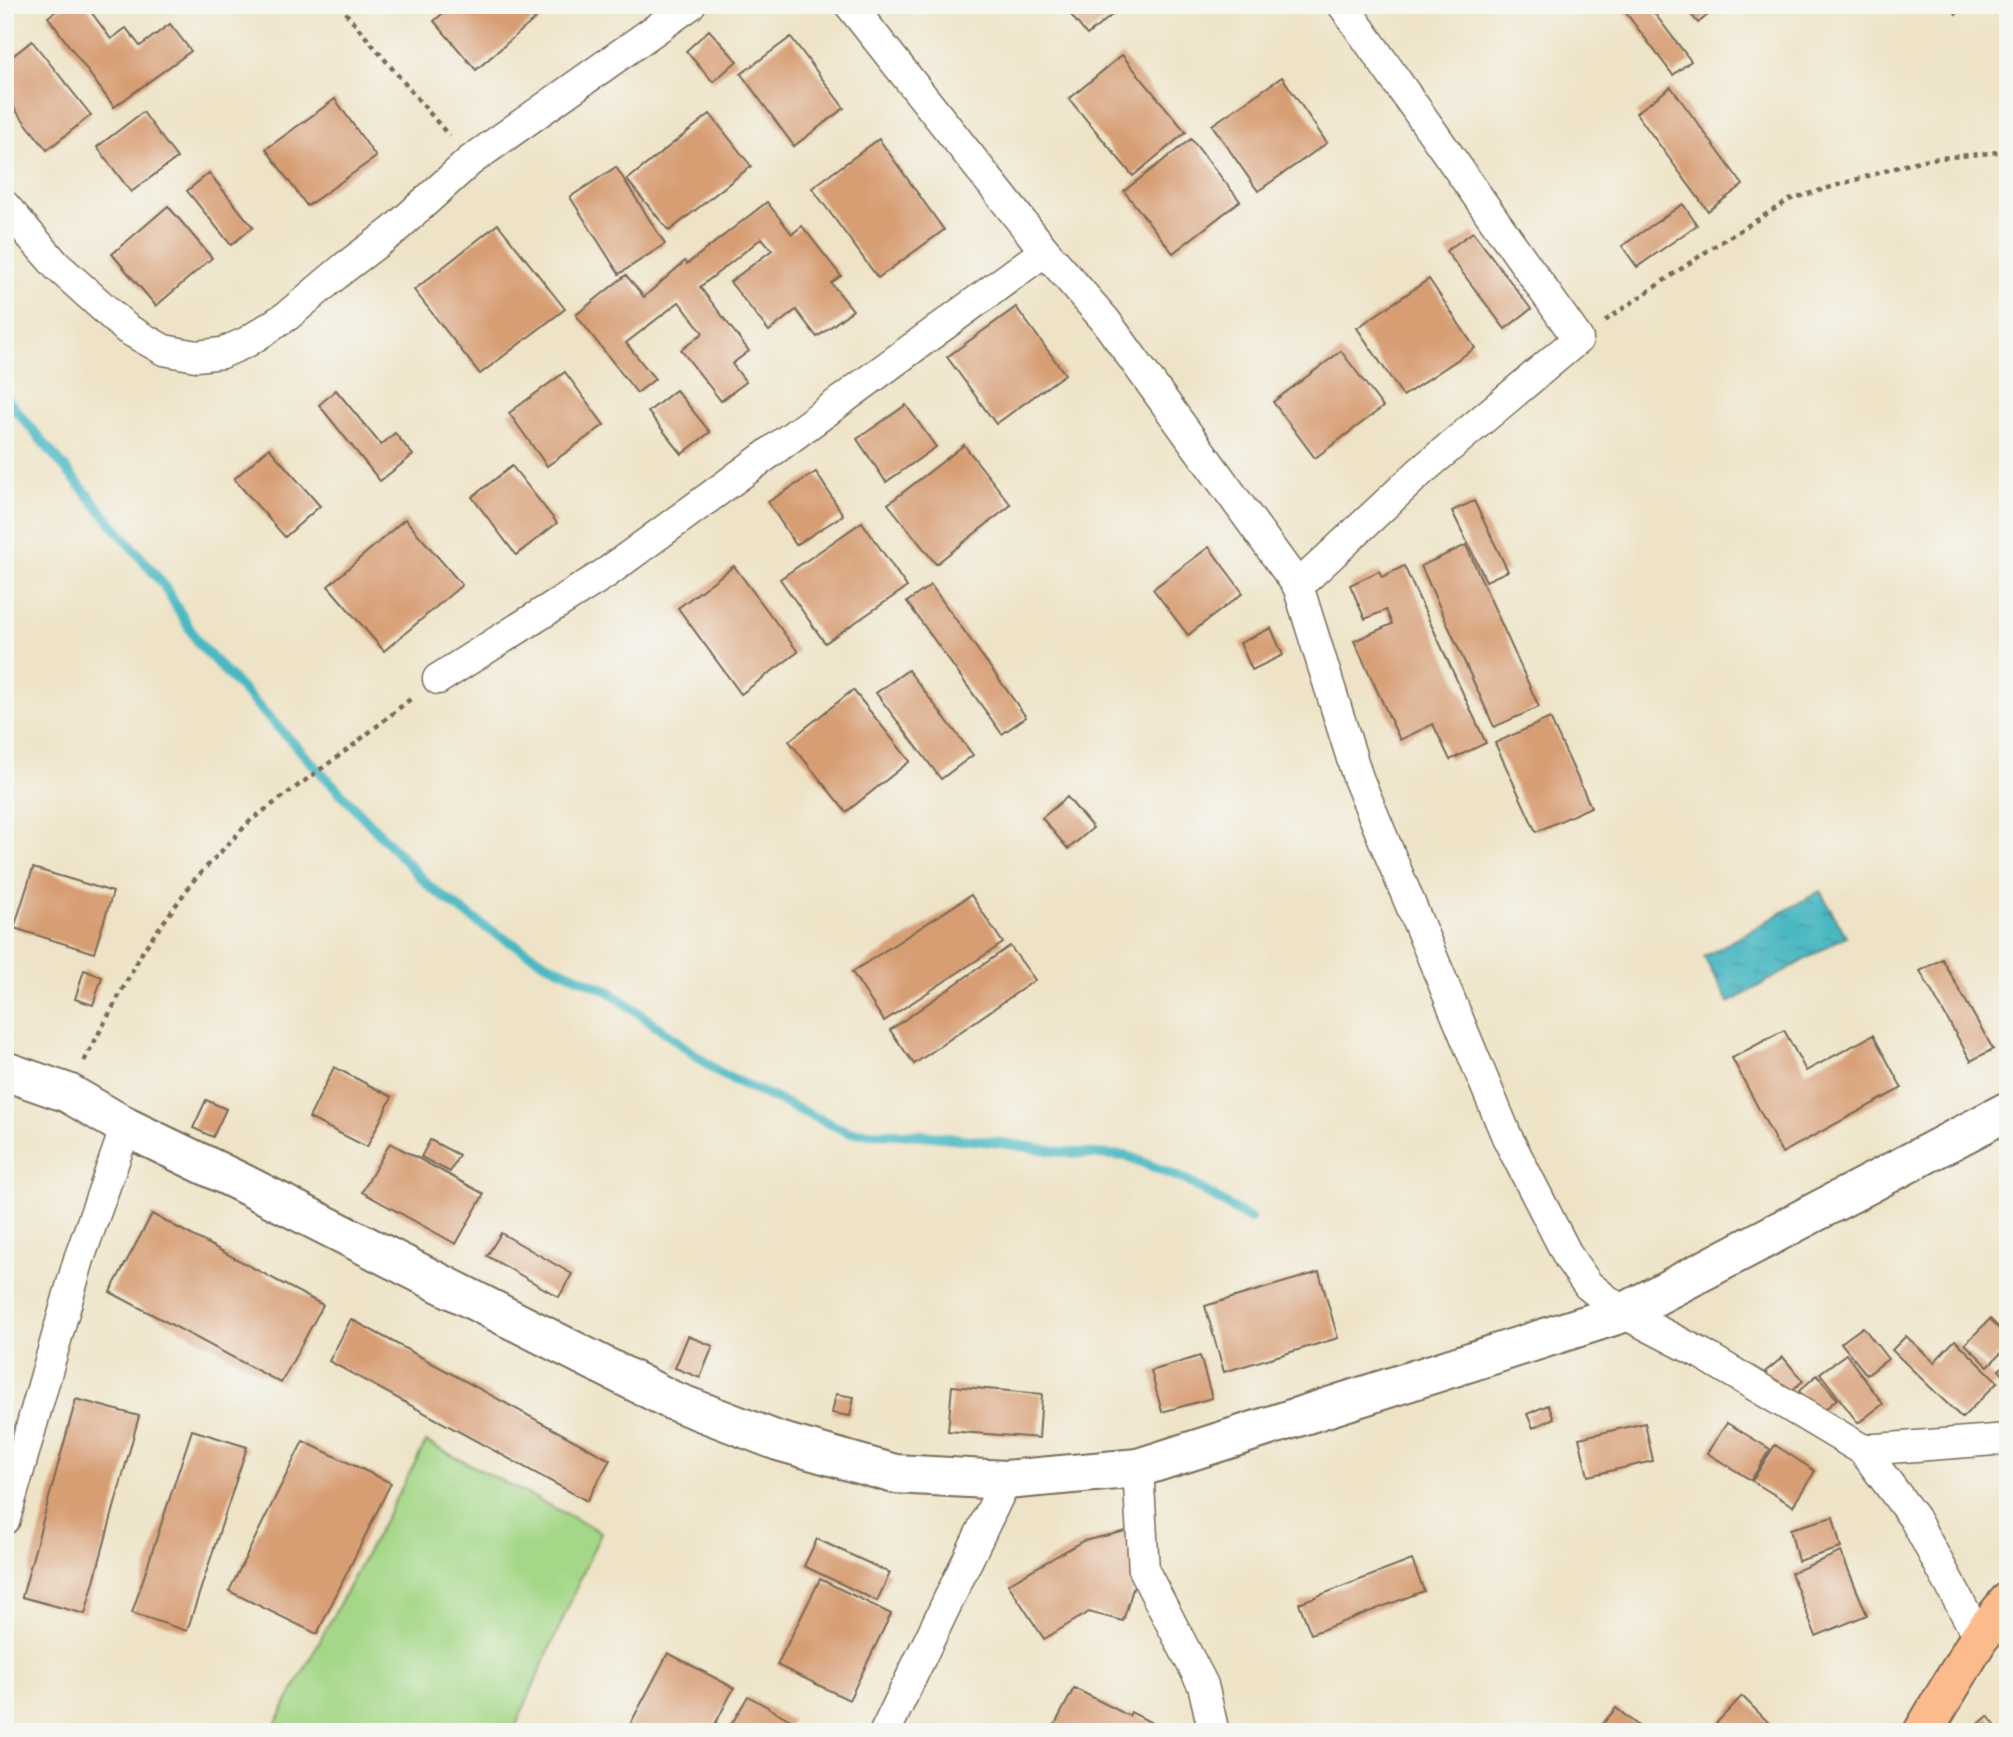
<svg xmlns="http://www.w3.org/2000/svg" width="2013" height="1737" font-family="'Architects Daughter',sans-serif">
<defs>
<pattern id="water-ripples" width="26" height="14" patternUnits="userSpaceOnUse" patternTransform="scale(1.75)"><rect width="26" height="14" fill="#49b8c2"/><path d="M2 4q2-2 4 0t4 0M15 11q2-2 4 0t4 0" fill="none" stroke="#3e969d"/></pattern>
</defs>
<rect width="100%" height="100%" fill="#f6f6f2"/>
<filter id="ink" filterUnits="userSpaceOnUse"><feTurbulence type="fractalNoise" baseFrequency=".0143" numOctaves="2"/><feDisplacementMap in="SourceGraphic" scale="14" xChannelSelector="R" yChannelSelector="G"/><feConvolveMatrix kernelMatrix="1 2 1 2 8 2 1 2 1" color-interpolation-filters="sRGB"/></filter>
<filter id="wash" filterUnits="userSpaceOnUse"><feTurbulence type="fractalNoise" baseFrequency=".00686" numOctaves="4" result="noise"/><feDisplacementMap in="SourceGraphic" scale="28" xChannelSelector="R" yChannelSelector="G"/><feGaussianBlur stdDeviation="1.57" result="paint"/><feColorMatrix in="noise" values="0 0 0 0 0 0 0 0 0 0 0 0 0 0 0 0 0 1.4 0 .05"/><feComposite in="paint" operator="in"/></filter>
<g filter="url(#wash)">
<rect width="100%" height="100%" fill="#eee3c6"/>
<polygon fill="#a4d787" stroke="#708052" stroke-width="2" points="426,1442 601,1532 513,1732 271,1732"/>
<polygon fill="url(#water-ripples)" stroke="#427170" stroke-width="2" points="1820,891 1846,936 1729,1003 1704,957"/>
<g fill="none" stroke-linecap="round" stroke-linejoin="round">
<polyline stroke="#49b8c2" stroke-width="10" points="5,397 163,584 199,644 431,888 485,927 546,963 609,991 721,1074 848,1132 921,1135 994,1142 1062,1152 1127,1156 1188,1181 1250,1219"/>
</g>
<g id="blocks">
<g fill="#d79d73">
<polygon points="64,5 86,5 111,39 126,28 140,46 170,24 191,51 114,107 48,17"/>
<polygon points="452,5 551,5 476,70 434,21"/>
<polygon points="1063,5 1121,5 1122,7 1087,35"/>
<polygon points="1620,5 1648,5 1691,61 1673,75"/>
<polygon points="1684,5 1720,5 1698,23"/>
<polygon points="1950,5 1969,5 1956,14"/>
<polygon points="709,30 737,61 713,82 686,51"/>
<polygon points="791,37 844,108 794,146 741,74"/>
<polygon points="32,41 91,115 47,150 5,97 5,62"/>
<polygon points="1122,55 1186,132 1133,176 1069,99"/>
<polygon points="1282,77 1327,143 1258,191 1212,125"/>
<polygon points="1671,87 1743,185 1708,211 1636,113"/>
<polygon points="335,99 376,157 307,206 266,149"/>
<polygon points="143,112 177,158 131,192 97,147"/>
<polygon points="710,114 751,166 669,231 627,180"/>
<polygon points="879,139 944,230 878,278 812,188"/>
<polygon points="1191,139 1240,201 1173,253 1124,191"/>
<polygon points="616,167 665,244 619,274 570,197"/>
<polygon points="209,173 253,227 231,245 187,191"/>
<polygon points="767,202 792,234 802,226 841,276 831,283 853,310 817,337 796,310 769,331 730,282 772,250 762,238 700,287 749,351 732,364 746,382 721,401 681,350 703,333 679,302 626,343 655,379 637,393 576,315 626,275 644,297 685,261 687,264"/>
<polygon points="1683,204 1697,225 1637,267 1622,246"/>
<polygon points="168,206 212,258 156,306 112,254"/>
<polygon points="498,224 565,309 480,374 414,290"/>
<polygon points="1473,232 1531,309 1505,329 1446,251"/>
<polygon points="1429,279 1475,348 1403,396 1357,328"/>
<polygon points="1016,307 1065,374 996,424 947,357"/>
<polygon points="1341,351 1383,407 1315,458 1273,402"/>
<polygon points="565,372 604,425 547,466 509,413"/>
<polygon points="336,390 381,445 395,433 413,455 380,481 319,405"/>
<polygon points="676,390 710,432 682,454 648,412"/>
<polygon points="906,405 936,447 886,482 857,439"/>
<polygon points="964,445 1011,505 936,564 888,504"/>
<polygon points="269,448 320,506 285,537 234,479"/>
<polygon points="512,466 557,523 516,555 472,497"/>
<polygon points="816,472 843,515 796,545 768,502"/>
<polygon points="1474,501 1508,571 1486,581 1452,511"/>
<polygon points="405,519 462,585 384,651 328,586"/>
<polygon points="862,522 907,587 825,643 780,579"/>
<polygon points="1466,545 1539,707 1494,727 1421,566"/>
<polygon points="1209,547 1243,593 1188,635 1153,589"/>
<polygon points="734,566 798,652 741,694 678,608"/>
<polygon points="1404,566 1486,743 1450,760 1433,724 1400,740 1354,641 1392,624 1386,610 1365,619 1350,585 1379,571 1382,577"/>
<polygon points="931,585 1026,717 1002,734 907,602"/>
<polygon points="1271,628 1283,655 1252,670 1240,643"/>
<polygon points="908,670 973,755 941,779 876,693"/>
<polygon points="853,690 910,761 846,812 789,741"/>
<polygon points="1550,718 1591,807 1536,832 1495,743"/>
<polygon points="1067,797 1093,828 1068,849 1042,818"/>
<polygon points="5,855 12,857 6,877 5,876"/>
<polygon points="33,868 113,892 94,953 14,928"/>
<polygon points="971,895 1003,943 884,1021 852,972"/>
<polygon points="1010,946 1035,980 914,1064 890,1030"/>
<polygon points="1942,959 1993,1049 1971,1061 1920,971"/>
<polygon points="84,970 102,977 93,1005 75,999"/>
<polygon points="1784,1030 1806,1071 1873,1035 1902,1088 1782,1153 1732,1058"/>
<polygon points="334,1067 392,1097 367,1147 309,1118"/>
<polygon points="206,1100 226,1109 213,1137 193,1128"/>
<polygon points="430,1140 459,1155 450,1172 421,1157"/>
<polygon points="390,1143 484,1194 456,1244 362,1192"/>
<polygon points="152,1214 323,1305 281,1383 110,1292"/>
<polygon points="501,1233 572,1274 559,1297 487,1256"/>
<polygon points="1319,1272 1338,1338 1224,1372 1205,1306"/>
<polygon points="351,1319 610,1460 587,1501 329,1361"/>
<polygon points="1990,1319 2008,1337 2008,1346 1988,1366 1965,1344"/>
<polygon points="1863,1327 1888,1359 1867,1375 1841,1343"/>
<polygon points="688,1336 713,1346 700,1378 675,1368"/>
<polygon points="1906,1336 1934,1362 1955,1340 1998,1382 1962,1418 1892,1350"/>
<polygon points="1846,1354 1883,1404 1858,1423 1820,1373"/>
<polygon points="1200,1356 1212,1398 1162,1412 1151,1371"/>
<polygon points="1783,1357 1803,1381 1785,1396 1765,1372"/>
<polygon points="2008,1363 2008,1381 1999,1370"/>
<polygon points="1817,1375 1837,1399 1819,1415 1799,1391"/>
<polygon points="952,1386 1042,1394 1039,1438 948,1431"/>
<polygon points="836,1394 854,1397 850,1416 832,1413"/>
<polygon points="76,1399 139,1416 85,1614 22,1597"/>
<polygon points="1548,1405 1554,1418 1533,1428 1527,1414"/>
<polygon points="1645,1423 1653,1461 1588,1476 1579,1438"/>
<polygon points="1727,1423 1770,1449 1751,1480 1707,1453"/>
<polygon points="192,1430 247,1447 187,1631 132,1613"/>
<polygon points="303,1441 391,1483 317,1634 229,1591"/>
<polygon points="1775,1445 1815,1471 1793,1506 1752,1481"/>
<polygon points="1833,1517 1841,1548 1798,1561 1790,1529"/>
<polygon points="1139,1528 1135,1582 1123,1621 1089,1612 1044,1639 1008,1584 1083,1541"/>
<polygon points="817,1539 890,1573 877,1601 804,1566"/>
<polygon points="1841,1552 1867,1615 1816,1636 1791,1573"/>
<polygon points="1412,1560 1424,1591 1311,1634 1299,1603"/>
<polygon points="820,1579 891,1614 849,1700 777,1665"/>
<polygon points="668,1653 734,1688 711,1732 626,1732"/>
<polygon points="1074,1688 1129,1716 1131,1712 1169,1732 1051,1732"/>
<polygon points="748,1696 792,1721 785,1732 727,1732"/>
<polygon points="1742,1696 1778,1732 1708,1732"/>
<polygon points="1616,1708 1646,1732 1596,1732"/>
<polygon points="1988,1716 2000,1732 1969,1732"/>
</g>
</g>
</g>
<g filter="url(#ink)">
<use href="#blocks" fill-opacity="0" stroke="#7a6b59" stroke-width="2"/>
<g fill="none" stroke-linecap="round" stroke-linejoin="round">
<defs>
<g id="minor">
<polyline points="850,5 1045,251 1105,320 1298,586"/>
<polyline points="1343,5 1578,339 1420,472 1298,586 1358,778 1507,1137 1569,1258 1588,1285 1623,1313 1702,1354 1863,1450 1914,1518 1979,1638"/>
<polyline points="5,206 56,265 127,329 164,350 196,356 222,353 247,342 287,316 344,268 393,231 470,161 690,5"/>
<polyline points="438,679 606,573 1045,251"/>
<polyline points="1863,1450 2008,1439"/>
<polyline points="1138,1468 1144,1571 1203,1685 1212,1724 1210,1732"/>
<polyline points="5,1519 79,1259 126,1127"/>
<polyline points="885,1732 1006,1480"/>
</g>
<polyline id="tertiary" points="5,1071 68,1093 126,1127 240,1182 671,1400 778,1441 895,1474 1006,1480 1138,1468 1623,1313 2008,1111"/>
<polyline id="primary" points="1923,1732 1979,1638 2008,1602"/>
</defs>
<use href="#minor" stroke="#7a6b59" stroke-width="33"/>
<use href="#tertiary" stroke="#7a6b59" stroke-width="42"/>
<use href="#primary" stroke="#7a6b59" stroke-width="42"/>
<g stroke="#7a6b59" stroke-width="4.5" stroke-dasharray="5 5" stroke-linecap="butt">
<polyline points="339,5 449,136"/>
<polyline points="1605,321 1713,247 1791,199 1922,160 2008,151"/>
<polyline points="84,1061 144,949 194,880 251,820 351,747 413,697"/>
</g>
<use href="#minor" stroke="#fff" stroke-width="30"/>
<use href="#tertiary" stroke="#fff" stroke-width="38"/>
<use href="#primary" stroke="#fbbb8c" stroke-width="38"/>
</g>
</g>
<rect width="2013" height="1737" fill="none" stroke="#f6f6f2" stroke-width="28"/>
</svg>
